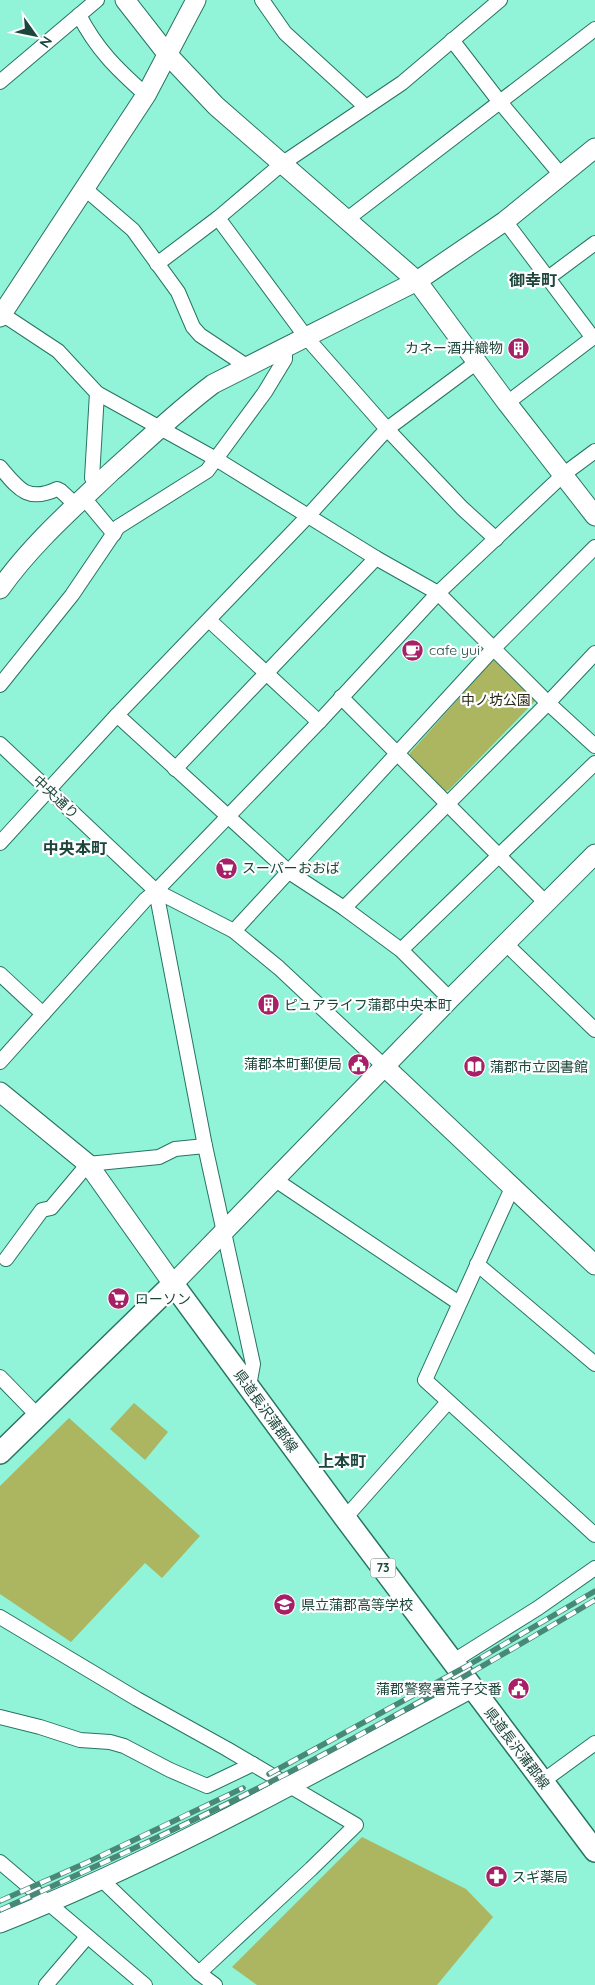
<svg xmlns="http://www.w3.org/2000/svg" width="595" height="1985" font-family="Quicksand,'Noto Sans JP',sans-serif">
<rect width="100%" height="100%" fill="#91f3d8"/>
<g fill="#acb560">
<polygon points="493,660 498,662 535,697 535,701 449,790 443,792 409,758 410,753"/>
<polygon points="134,1403 168,1432 145,1460 110,1429"/>
<polygon points="69,1418 200,1536 162,1578 145,1563 71,1642 0,1594 0,1486"/>
<polygon points="362,1837 466,1889 493,1917 437,1985 257,1985 232,1967"/>
</g>
<g fill="none" stroke-linecap="round" stroke-linejoin="round">
<defs>
<g id="street">
<polyline points="262,0 285,33 366,107"/>
<path d="M79 15C97 50 117 69 146 95"/>
<polyline points="452,40 499,101 561,175"/>
<polyline points="0,82 97,0"/>
<polyline points="84,188 133,230 178,292 193,327 200,335 248,367"/>
<polyline points="346,220 595,29"/>
<polyline points="505,221 593,338"/>
<polyline points="157,264 218,218"/>
<polyline points="548,278 595,243"/>
<polyline points="2,314 58,351 97,393 216,459 376,558 438,593 548,703 595,746"/>
<polyline points="507,403 595,336"/>
<path d="M0 467C18 488 27 503 57 489L61 491 76 505"/>
<polyline points="97,486 92,478 97,393"/>
<polyline points="84,498 114,534"/>
<polyline points="496,539 462,508 387,429 306,337 218,218 283,163 402,83 500,0"/>
<polyline points="209,620 319,722"/>
<polyline points="0,685 72,595 118,527 207,471 265,392 285,359 285,348"/>
<polyline points="341,697 546,903"/>
<polyline points="117,715 289,872 344,908 401,950 450,999"/>
<polyline points="0,744 156,891 234,931 279,968 385,1067"/>
<polyline points="175,769 376,558"/>
<polyline points="0,843 117,715 308,516 387,429 477,362"/>
<polyline points="156,891 205,1146 253,1364 249,1386"/>
<polyline points="344,908 548,703 595,653"/>
<polyline points="234,931 494,648 595,547"/>
<polyline points="506,944 595,1030"/>
<polyline points="401,950 595,763"/>
<polyline points="0,974 43,1014"/>
<polyline points="0,1062 145,900 156,891 319,722 438,593 564,474 595,451"/>
<polyline points="274,1179 459,1303"/>
<polyline points="512,1188 425,1380 595,1535"/>
<polyline points="6,1259 42,1210 51,1208 88,1164 159,1157 175,1149 205,1146"/>
<polyline points="477,1264 595,1364"/>
<polyline points="0,1377 38,1416"/>
<polyline points="345,1518 448,1402"/>
<polyline points="0,1617 137,1699 227,1749 356,1825 311,1869 199,1973"/>
<polyline points="452,1662 538,1608 595,1568"/>
<polyline points="0,1717 40,1727 80,1740 110,1742 124,1746 170,1770 207,1786 253,1764"/>
<polyline points="543,1781 595,1743"/>
<polyline points="0,1862 145,1985"/>
<polyline points="102,1880 199,1973 215,1985"/>
<polyline points="46,1985 87,1937"/>
</g>
<g id="secondary">
<polyline points="125,0 168,55 216,106 417,281 507,403 595,516"/>
<polyline points="0,317 146,95 196,0"/>
<path d="M0 589C31 545 72 509 111 472 145 442 177 411 213 384L417 281 505 221 595 148"/>
<polyline points="385,1067 595,1265"/>
<polyline points="0,1092 88,1164 173,1284 450,999 595,854"/>
<path d="M0 1923C163 1858 317 1771 472 1688"/>
</g>
<polyline id="primary" points="0,1453 173,1284 345,1518 595,1851"/>
</defs>
<use href="#street" stroke="#277462" stroke-width="16"/>
<use href="#secondary" stroke="#277462" stroke-width="21"/>
<use href="#primary" stroke="#277462" stroke-width="24"/>
<use href="#street" stroke="#fff" stroke-width="14"/>
<use href="#secondary" stroke="#fff" stroke-width="19"/>
<use href="#primary" stroke="#fff" stroke-width="21"/>
<defs>
<g id="rail">
<polyline points="269,1774 467,1666 595,1591"/>
<polyline points="0,1901 88,1862 243,1788"/>
<path d="M0 1910C104 1863 208 1815 309 1762 406 1711 501 1656 595 1600"/>
</g>
</defs>
<use href="#rail" stroke="#488877" stroke-width="5.5"/>
<use href="#rail" stroke="#fefefe" stroke-width="4" stroke-dasharray="11" stroke-linecap="butt"/>
</g>
<defs>
<symbol id="building-disc" viewBox="-11 -11 22 22"><circle r="9.5" fill="#a71f67" stroke="#fefefe"/><path d="M-4-6H4V6H1V3H-1V6H-4ZM-2.5-4.3h1.7v1.8h-1.7ZM.8-4.3h1.7v1.8H.8ZM-2.5-1h1.7V.8h-1.7ZM.8-1h1.7V.8H.8Z" fill="#fff"/></symbol>
<symbol id="cafe-disc" viewBox="-11 -11 22 22"><circle r="9.5" fill="#a71f67" stroke="#fefefe"/><path d="M-5.5-4.5H6V0H3Q3 3.5 0 3.5H-2.5Q-5.5 3.5-5.5 0ZM3-3.2v2h1.7v-2ZM-6 4.5H4V6H-6Z" fill="#fff"/></symbol>
<symbol id="supermarket-disc" viewBox="-11 -11 22 22"><circle r="9.5" fill="#a71f67" stroke="#fefefe"/><path d="M-6-5.5h2.5l.6 2H6L4.5 2H-2.5L-4.4-4H-6ZM-1.5 3.2a1.3 1.3 0 1 0 .1 0ZM3 3.2a1.3 1.3 0 1 0 .1 0Z" fill="#fff"/></symbol>
<symbol id="civic-disc" viewBox="-11 -11 22 22"><circle r="9.5" fill="#a71f67" stroke="#fefefe"/><path d="M-.6-6.5H3V-4.5H.6V-3L4-1V1h2V6H-6V1h2V-1L-.6-3ZM-1.2 2.5V6h2.4V2.5Z" fill="#fff"/></symbol>
<symbol id="library-disc" viewBox="-11 -11 22 22"><circle r="9.5" fill="#a71f67" stroke="#fefefe"/><path d="M-6-4Q-3-5.5-.7-3.5V5Q-3 3-6 4ZM6-4Q3-5.5 .7-3.5V5Q3 3 6 4Z" fill="#fff"/></symbol>
<symbol id="school-disc" viewBox="-11 -11 22 22"><circle r="9.5" fill="#a71f67" stroke="#fefefe"/><path d="M0-5L7-2L0 1L-7-2ZM-4 1L0 2.5L4 1V4Q0 6-4 4Z" fill="#fff"/></symbol>
<symbol id="pharmacy-disc" viewBox="-11 -11 22 22"><circle r="9.5" fill="#a71f67" stroke="#fefefe"/><path d="M-2-6h4v4h4v4h-4v4h-4v-4h-4v-4h4Z" fill="#fff"/></symbol>
</defs>
<g fill-rule="evenodd">
<use href="#building-disc" x="506" y="336" width="25" height="25"/>
<use href="#cafe-disc" x="400" y="638" width="25" height="25"/>
<use href="#supermarket-disc" x="214" y="856" width="25" height="25"/>
<use href="#building-disc" x="256" y="992" width="25" height="25"/>
<use href="#civic-disc" x="346" y="1052" width="25" height="25"/>
<use href="#library-disc" x="462" y="1054" width="25" height="25"/>
<use href="#supermarket-disc" x="106" y="1286" width="25" height="25"/>
<use href="#school-disc" x="272" y="1592" width="25" height="25"/>
<use href="#civic-disc" x="506" y="1676" width="25" height="25"/>
<use href="#pharmacy-disc" x="484" y="1864" width="25" height="25"/>
</g>
<g text-anchor="middle" stroke-width="4.5" stroke-linejoin="round" paint-order="stroke">
<rect fill="#fefefe" stroke="#607d76" stroke-width="1" x="370.5" y="1558.5" width="25" height="19" rx="4"/>
<g font-size="12" font-weight="bold" fill="#1c463b">
<text x="383" y="1572">73</text>
</g>
<g font-size="14" fill="#1c463b" stroke="#fefefe" text-anchor="start">
<text x="503" y="353" text-anchor="end">カネー酒井織物</text>
<text x="429" y="655">cafe yui</text>
<text x="242" y="873">スーパーおおば</text>
<text x="284" y="1010">ピュアライフ蒲郡中央本町</text>
<text x="342" y="1069" text-anchor="end">蒲郡本町郵便局</text>
<text x="490" y="1072">蒲郡市立図書館</text>
<text x="135" y="1304">ローソン</text>
<text x="301" y="1610">県立蒲郡高等学校</text>
<text x="502" y="1694" text-anchor="end">蒲郡警察署荒子交番</text>
<text x="512" y="1882">スギ薬局</text>
</g>
<g font-size="14" fill="#292b16" stroke="#fefefe">
<text x="496" y="705">中ノ坊公園</text>
</g>
<g font-size="14" fill="#1c463b" stroke="#fefefe">
<text transform="translate(56 797) rotate(43)" y="5">中央通り</text>
<text transform="translate(266 1411) rotate(54)" y="5">県道長沢蒲郡線</text>
<text transform="translate(517 1748) rotate(53)" y="5">県道長沢蒲郡線</text>
</g>
<g font-size="16" font-weight="bold" fill="#1c463b" stroke="#fefefe">
<text x="533" y="286">御幸町</text>
<text x="75" y="854">中央本町</text>
<text x="342" y="1467">上本町</text>
</g>
</g>
<g transform="translate(35 35) rotate(123)" stroke="#fefefe" stroke-width="4" paint-order="stroke">
<path d="M0-4L9 19L0 12L-9 19Z" fill="#1c463b"/>
<text y="-8" font-size="14" font-weight="bold" text-anchor="middle" fill="#1c463b">N</text>
</g>
</svg>
